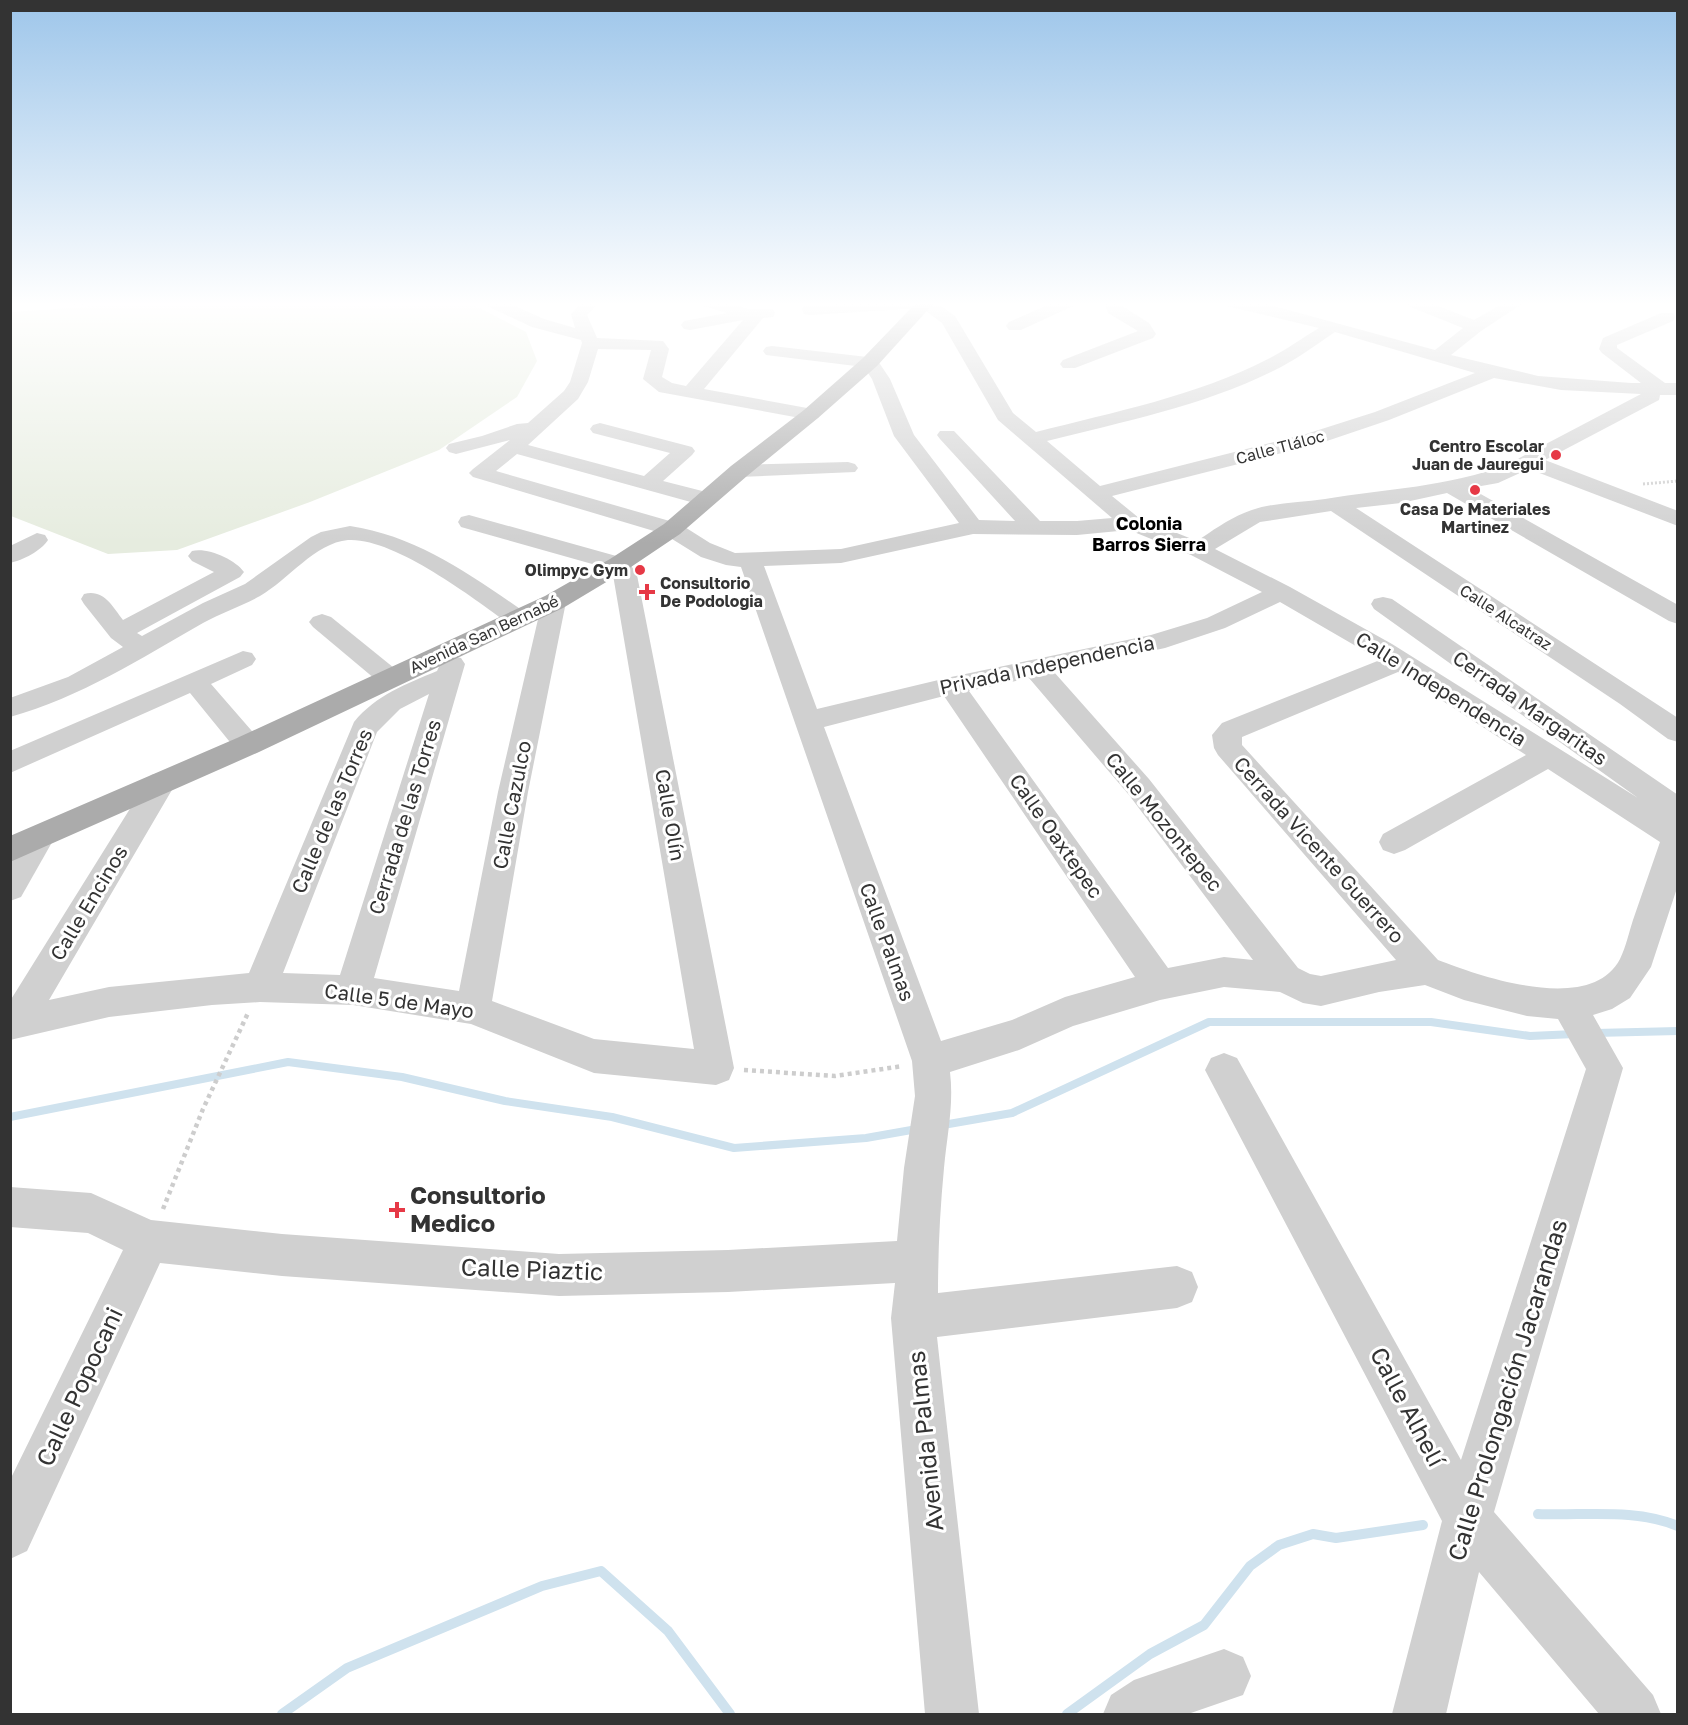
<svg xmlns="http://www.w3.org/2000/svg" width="1688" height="1725" font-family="'Golos Text',sans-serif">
<rect width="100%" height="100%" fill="#fff"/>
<polygon fill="#e6ecdf" points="157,302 468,302 526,332 537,361 517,397 439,450 310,502 177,550 108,554 11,516 11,312"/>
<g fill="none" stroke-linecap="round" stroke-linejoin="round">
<g stroke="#cfe2ee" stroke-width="8">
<polyline points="1595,1033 1678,1031"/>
<polyline points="10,1117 288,1062 402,1077 505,1101 612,1117 734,1148 866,1138 917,1129"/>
<polyline points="943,1125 1012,1113 1209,1022 1431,1022 1530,1036 1575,1034"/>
</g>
<g stroke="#cfe2ee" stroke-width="10">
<path d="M1538 1514C1585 1516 1634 1508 1678 1526"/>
<polyline points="282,1714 347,1668 542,1586 601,1571 668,1631 730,1714"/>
<polyline points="1067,1714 1150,1654 1204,1625 1250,1566 1279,1545 1313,1534 1336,1538 1423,1525"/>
</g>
<polyline stroke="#cdcdcd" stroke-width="3" stroke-dasharray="2 2" stroke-linecap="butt" points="1643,484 1678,481"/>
<g stroke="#cdcdcd" stroke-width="4.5" stroke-dasharray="4 4" stroke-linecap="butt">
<polyline points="744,1070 835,1076 903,1066"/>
<polyline points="163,1209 203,1109 248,1013"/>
</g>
<g fill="#d0d0d0" fill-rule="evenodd">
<polygon points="66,302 92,302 90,306 68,306"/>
<path d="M485 302H506L544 319 575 328 571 314 579 305 577 302H597L598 304 587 315 597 338 663 341 669 349 662 377 672 383 686 386 743 320 690 330 684 329 681 325 684 321 727 313 704 306 702 302H726L748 309H773L775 313 773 317 763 318 704 389 818 410 821 414 818 418 811 420 659 392 643 379 651 350 598 349 588 382 578 399 528 445 644 476 670 453 593 433 590 429 593 425 600 423 692 447 695 451 692 455 663 481 714 494 717 499 714 504 706 506 698 504 517 454 496 471 680 524 710 543 735 553 841 549 959 523 894 436 872 379 864 367 766 355 763 351 766 347 772 346 876 358 890 379 914 435 979 520 1015 521 940 439 937 435 940 431H954L1040 521H1077L1112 518 998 420 942 323 922 308 810 315 804 314 802 310 804 306 862 302H935L955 316 1013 413 1036 432C1114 412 1196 396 1268 359 1286 350 1302 338 1319 328L1227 306 1225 302 1266 304 1435 350 1463 328 1408 306 1406 302H1428L1474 320 1505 302H1525L1481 331 1451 355 1538 376 1631 383H1641L1602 353 1599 349 1603 338 1661 313H1673L1675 317 1673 321 1617 345V348L1665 383H1678V395H1660L1659 400 1545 460 1678 511V526L1529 469 1498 483 1470 488 1678 605V624L1669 621 1447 493 1401 503 1356 508 1678 718V742L1668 739 1620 704 1331 511 1260 522 1215 549 1290 587 1392 644 1638 798 1374 609 1371 604 1374 599 1383 597 1392 599 1678 795V885L1651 967 1630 998 1612 1009 1593 1015 1623 1068 1494 1512 1653 1695 1661 1714H1599L1479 1572 1446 1714H1392L1442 1521 1205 1070 1211 1058 1224 1053 1237 1058 1461 1460 1586 1069 1558 1019 1527 1016 1464 1000 1425 985 1379 992 1321 1006 1303 1003 1280 992 1224 987 1160 1000 1073 1026 1019 1050 950 1072C954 1105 947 1135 944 1168 940 1210 938 1251 938 1293L1177 1266 1192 1272 1198 1287 1192 1302 1177 1308 937 1337 979 1714H925L891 1318 895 1283 728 1292 559 1296 282 1276 160 1263 27 1551 10 1559V1480L123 1250 88 1233 10 1227V1187L91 1193 151 1220 282 1234 559 1254 728 1250 897 1241 904 1168 915 1096 912 1061 741 567 726 565 701 557 664 534 473 477 469 473 473 469 510 440 456 454 449 452 446 448 449 444 482 436 517 424 528 423 564 391 570 382 582 343 581 340 532 327 487 306ZM1335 332 1475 373 1375 412 1306 434 1100 486 1047 441C1126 421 1208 405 1281 367 1300 357 1317 344 1335 332ZM1494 378 1561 390 1641 394 1508 464C1449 487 1385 489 1325 499 1298 503 1269 502 1244 513 1227 520 1212 531 1197 541L1139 518 1112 496 1321 443 1389 420ZM1129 530 1191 555 1262 592 1207 618 1151 635 951 677 817 709 764 566 841 563 973 534 1077 535ZM1280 602 1380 660 1222 723 1212 735 1214 748 1218 755 1396 960 1321 976 1310 974 1298 968 1149 779 1054 672 1165 648 1225 628ZM1398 672 1526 755 1383 834 1379 842 1383 850 1394 854 1405 850 1548 769 1660 842C1651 868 1642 894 1633 920 1629 932 1626 947 1620 959 1591 1015 1482 977 1438 960L1242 745V737ZM1029 678 1129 795 1253 960 1224 957 1168 968 969 691ZM944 696 1135 977 1065 997 1012 1020 941 1041 824 727Z"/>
<polygon points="1054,302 1075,302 1073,306 1021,330 1009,330 1006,326 1009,322"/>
<polygon points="1104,302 1120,302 1122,306 1149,323 1156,334 1153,338 1075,368 1063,368 1060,364 1063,360 1138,331 1108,313"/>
<polygon points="848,462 855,464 858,468 855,472 739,477 732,475 728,471 732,467 739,465"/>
<path d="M469 515 627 559 637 575 734 1068 729 1080 716 1085 594 1073 471 1024 353 1005 260 1002 212 1005 109 1017 10 1040V1001L151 775 161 772 171 775 176 783 49 1000 109 987 249 973 354 722C376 695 406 684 437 671L443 658 452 656 461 658 465 664 374 978 459 991 498 792 542 602 545 597 554 595 563 597 566 602 528 792 492 1001 594 1039 694 1049 613 575 610 569 461 527 458 522 461 517ZM429 694 340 975 283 973 377 732 400 709Z"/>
<path d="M350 526C417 536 471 575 526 613L529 618 526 623 517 626 508 623C472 597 393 537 348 540 315 543 288 580 260 596 242 606 221 613 203 623 140 659 81 697 10 717V698L68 677 123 647 111 638 84 604 81 599 84 594C104 589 112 606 123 620L214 572 192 561 188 556 192 551C207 547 235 559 244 572L240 577 137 633 142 636 203 603 245 584 311 537 321 532Z"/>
<path d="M37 533 45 535 48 540C41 551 23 560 10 563V546Z"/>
<polygon points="322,614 331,617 399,672 403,678 399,684 390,687 381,684 313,627 309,622 313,617"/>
<polygon points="243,651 252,653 256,659 252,665 211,684 258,738 262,745 258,752 248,755 238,752 190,693 10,773 10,751"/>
<polygon points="40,825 51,829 55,837 21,897 10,901 10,859 29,829"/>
<polygon points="1224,1649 1243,1657 1251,1676 1243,1695 1188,1714 1103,1714 1111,1695 1134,1680"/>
</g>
<polygon fill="#ababab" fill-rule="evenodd" points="917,302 935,302 877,366 818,418 747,476 680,534 628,569 563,608 259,752 10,862 10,836 237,738 545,596 610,559 664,524 731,466 804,410 863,358"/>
</g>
<linearGradient id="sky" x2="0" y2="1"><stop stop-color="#9ec6ea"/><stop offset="0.56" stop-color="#fff"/><stop offset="1" stop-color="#fff" stop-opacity="0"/></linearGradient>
<rect width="1688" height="543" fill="url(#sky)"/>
<g fill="#e63946" stroke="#fff" stroke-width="2">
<circle cx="1556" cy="455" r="6"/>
<circle cx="1475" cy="490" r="6"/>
<circle cx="640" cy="570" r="6"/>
<path d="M644 583h6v6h6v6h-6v6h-6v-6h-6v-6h6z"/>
<path d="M394 1201h6v6h6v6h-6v6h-6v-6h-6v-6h6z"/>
</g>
<g text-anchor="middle" stroke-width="6" stroke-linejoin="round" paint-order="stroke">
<g font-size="16" font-weight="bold" fill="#333" stroke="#fff" text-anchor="end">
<text x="1544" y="452">Centro Escolar<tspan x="1544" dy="18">Juan de Jauregui</tspan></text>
<text x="1475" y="515" text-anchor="middle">Casa De Materiales<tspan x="1475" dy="18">Martinez</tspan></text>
<text x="628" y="576">Olimpyc Gym</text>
<text x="660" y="589" text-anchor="start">Consultorio<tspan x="660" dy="18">De Podologia</tspan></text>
</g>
<g font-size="16" fill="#333" stroke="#fff">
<text transform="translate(1280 447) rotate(-15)" y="6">Calle Tláloc</text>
<text transform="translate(1506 617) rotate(33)" y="6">Calle Alcatraz</text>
<text transform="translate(484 634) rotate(-25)" y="6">Avenida San Bernabé</text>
</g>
<g font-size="18" font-weight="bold" fill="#000" stroke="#fff">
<text x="1149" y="530">Colonia<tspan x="1149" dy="21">Barros Sierra</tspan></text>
</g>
<g font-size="20" fill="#333" stroke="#fff">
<text transform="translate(1047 665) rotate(-12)" y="7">Privada Independencia</text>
<text transform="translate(1441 689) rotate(32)" y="7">Calle Independencia</text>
<text transform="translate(1530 708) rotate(35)" y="7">Cerrada Margaritas</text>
<text transform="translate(512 805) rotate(-79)" y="7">Calle Cazulco</text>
<text transform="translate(332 811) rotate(-67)" y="7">Calle de las Torres</text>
<text transform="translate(670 815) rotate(80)" y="7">Calle Olín</text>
<text transform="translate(405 817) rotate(-73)" y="7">Cerrada de las Torres</text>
<text transform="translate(1164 822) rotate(51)" y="7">Calle Mozontepec</text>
<text transform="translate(1056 836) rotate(55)" y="7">Calle Oaxtepec</text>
<text transform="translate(1319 850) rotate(48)" y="7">Cerrada Vicente Guerrero</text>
<text transform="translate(89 903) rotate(-59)" y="7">Calle Encinos</text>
<text transform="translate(887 942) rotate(70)" y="7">Calle Palmas</text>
<text transform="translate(399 1001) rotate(8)" y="7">Calle 5 de Mayo</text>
</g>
<g font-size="24" font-weight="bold" fill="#333" stroke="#fff" text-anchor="start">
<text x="410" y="1204">Consultorio<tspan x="410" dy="28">Medico</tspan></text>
</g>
<g font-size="24" fill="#333" stroke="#fff">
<text transform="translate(532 1270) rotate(2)" y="8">Calle Piaztic</text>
<text transform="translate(80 1387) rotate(-65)" y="8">Calle Popocani</text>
<text transform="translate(1508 1390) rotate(-73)" y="8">Calle Prolongación Jacarandas</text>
<text transform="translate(1407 1407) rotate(62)" y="8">Calle Alhelí</text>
<text transform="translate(926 1441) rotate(-96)" y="8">Avenida Palmas</text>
</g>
</g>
<rect width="1688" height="1725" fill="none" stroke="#333333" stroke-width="24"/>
</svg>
